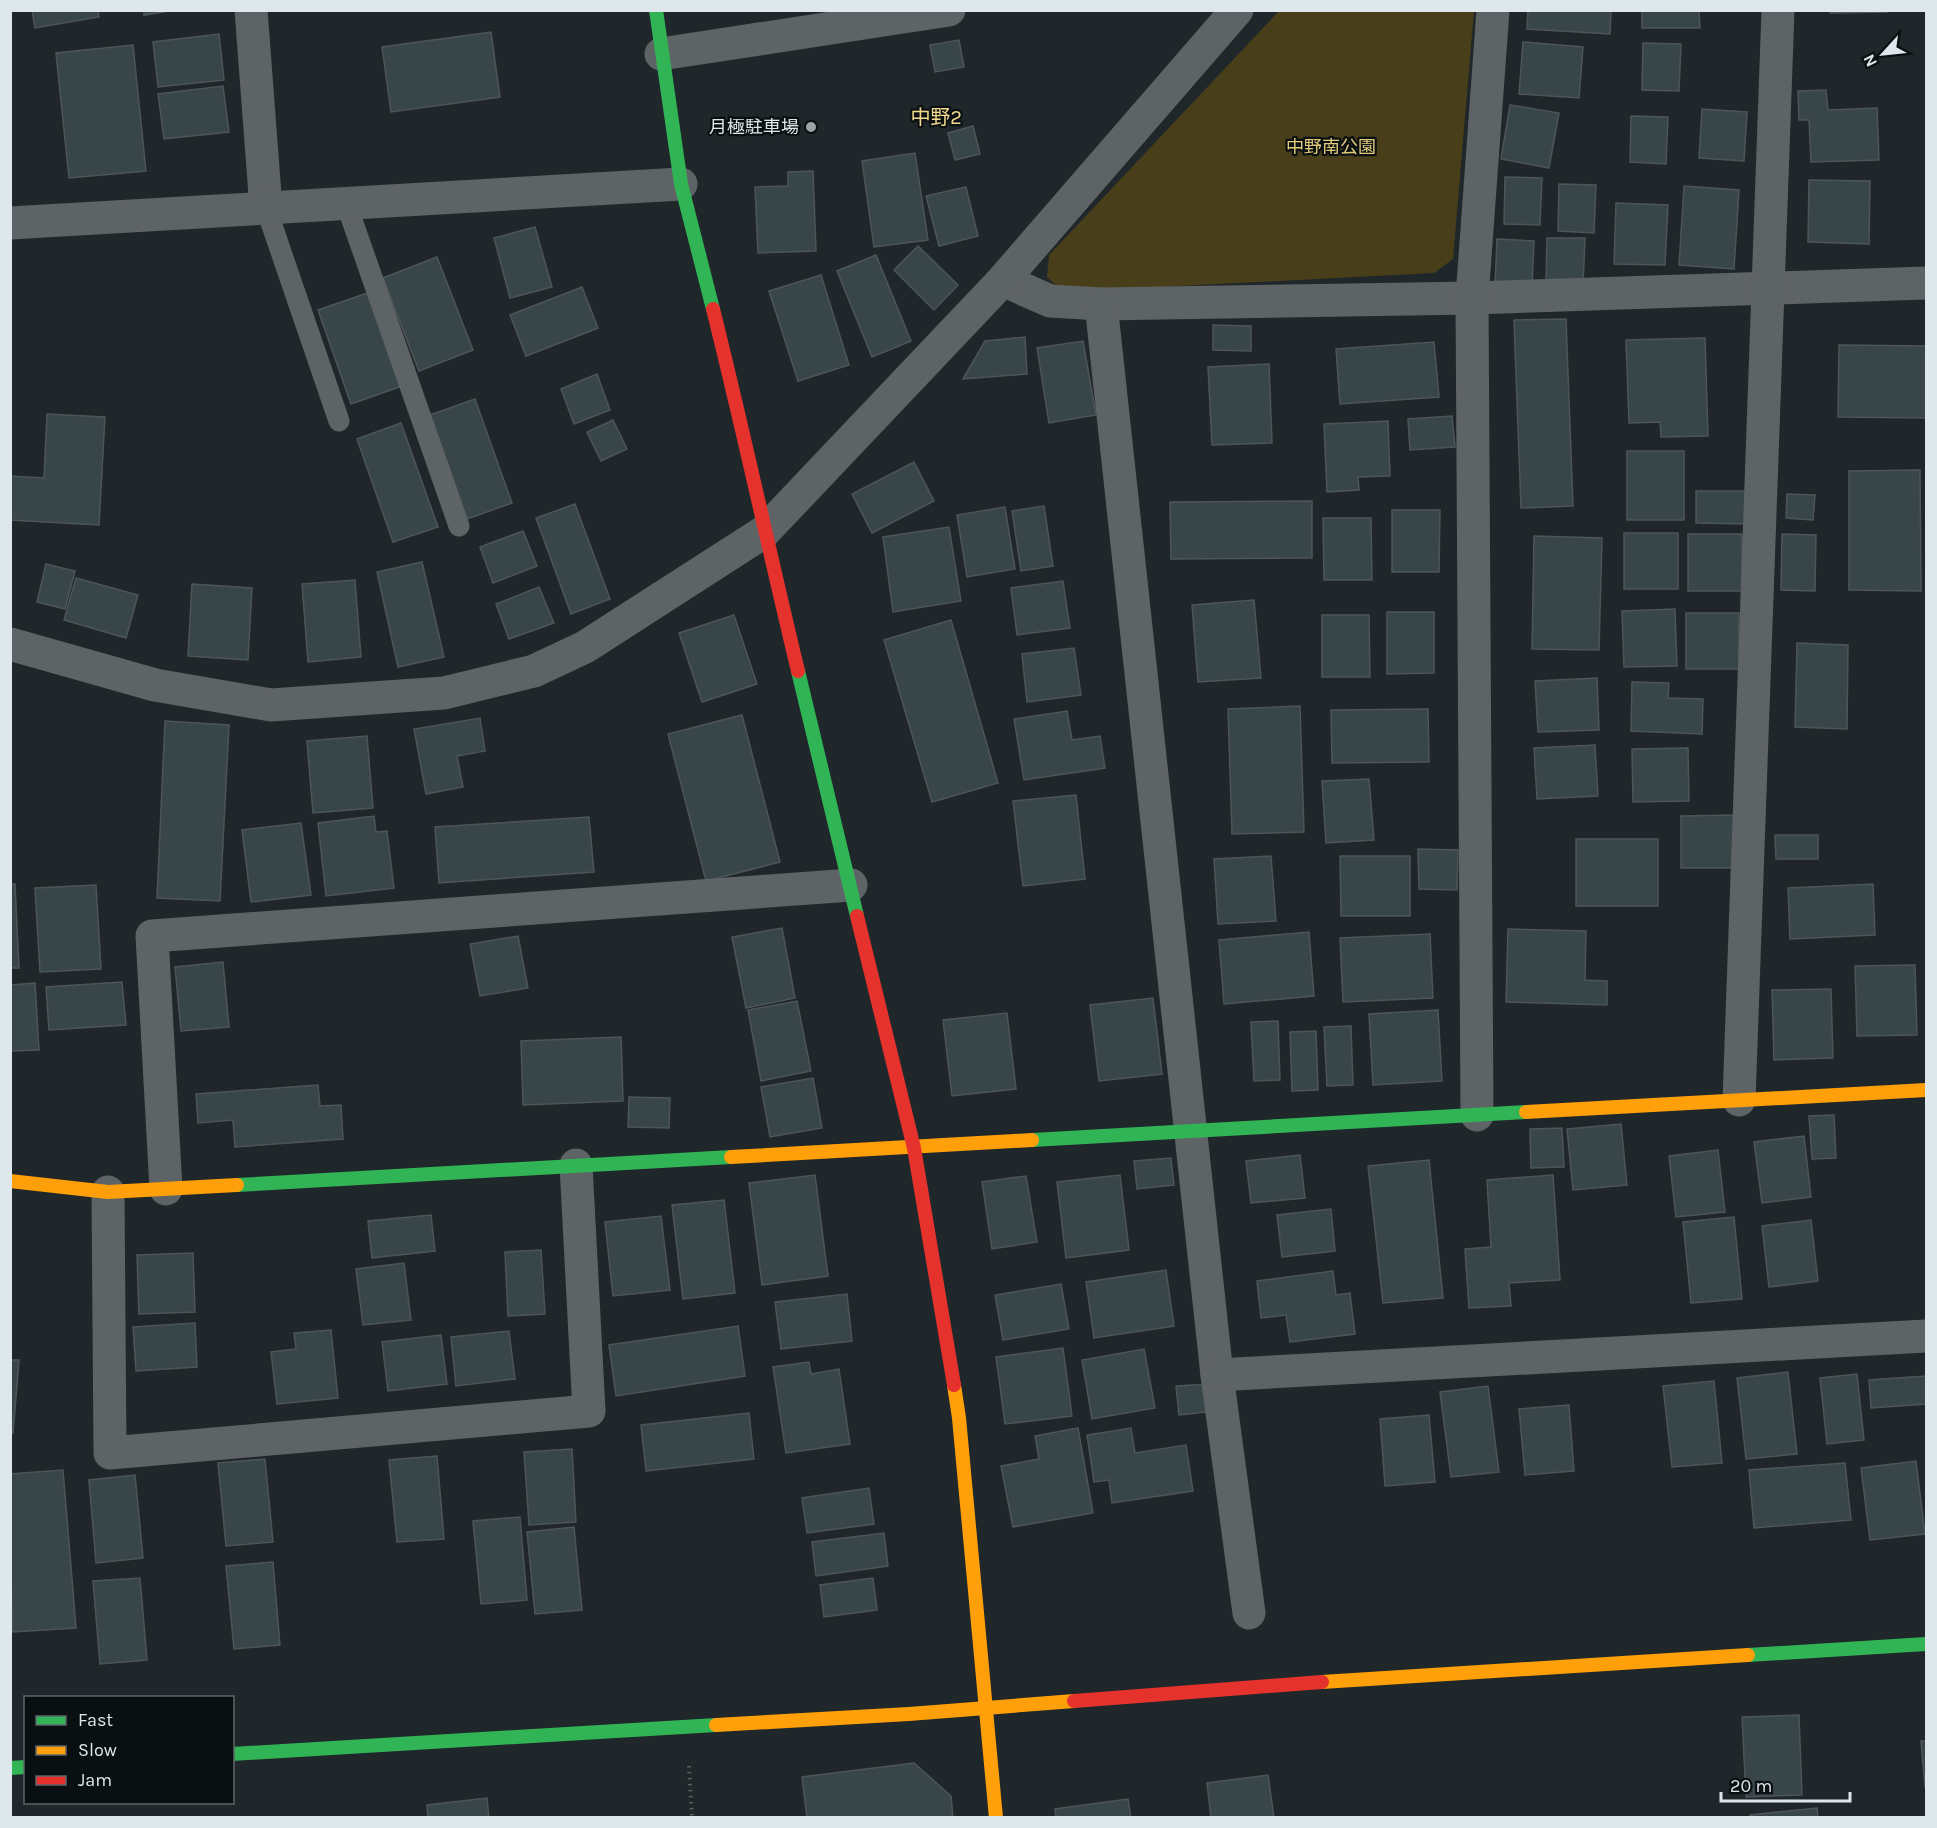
<svg xmlns="http://www.w3.org/2000/svg" width="1937" height="1828" font-family="Karla,'Noto Sans JP',sans-serif">
<rect width="100%" height="100%" fill="#1f272a"/>
<polygon fill="#483e1a" points="1279,11 1474,11 1453,259 1434,273 1063,292 1047,277 1049,255"/>
<g fill="#38464a" stroke="#4e5558" stroke-width="1.5">
<polygon points="32,10 98,10 99,17 35,28"/>
<polygon points="144,10 176,10 144,15"/>
<polygon points="1528,10 1611,10 1610,34 1527,29"/>
<polygon points="1642,10 1699,10 1700,28 1642,28"/>
<polygon points="1830,10 1887,10 1887,12 1830,13"/>
<polygon points="491,32 500,97 391,112 382,47"/>
<polygon points="219,34 224,80 158,87 153,42"/>
<polygon points="959,40 964,67 935,72 930,45"/>
<polygon points="1523,42 1583,47 1579,98 1519,94"/>
<polygon points="1643,43 1681,44 1679,91 1642,90"/>
<polygon points="133,45 146,171 69,178 56,53"/>
<polygon points="223,86 229,132 164,139 158,94"/>
<polygon points="1826,90 1828,110 1877,108 1879,160 1811,162 1809,120 1799,120 1798,91"/>
<polygon points="1510,105 1559,113 1549,168 1501,159"/>
<polygon points="1702,109 1747,112 1744,161 1699,158"/>
<polygon points="1631,116 1668,117 1666,164 1630,162"/>
<polygon points="973,126 980,154 955,160 948,133"/>
<polygon points="915,153 928,240 874,247 862,161"/>
<polygon points="813,171 816,251 758,253 755,187 788,186 788,172"/>
<polygon points="1505,177 1542,178 1540,225 1504,224"/>
<polygon points="1809,180 1870,181 1869,244 1808,242"/>
<polygon points="1559,184 1596,185 1594,233 1558,231"/>
<polygon points="1684,186 1739,190 1734,269 1679,265"/>
<polygon points="966,187 978,236 939,246 926,196"/>
<polygon points="1616,203 1668,205 1665,265 1614,264"/>
<polygon points="535,227 552,287 510,298 494,238"/>
<polygon points="1547,238 1585,238 1583,286 1546,284"/>
<polygon points="1497,239 1534,241 1532,288 1495,286"/>
<polygon points="918,246 958,285 934,310 894,270"/>
<polygon points="876,255 911,341 872,357 837,271"/>
<polygon points="437,257 473,350 419,371 383,278"/>
<polygon points="821,275 849,365 798,381 769,291"/>
<polygon points="582,287 598,328 526,356 510,315"/>
<polygon points="373,291 405,385 351,404 318,310"/>
<polygon points="1566,319 1573,506 1521,508 1514,320"/>
<polygon points="1213,325 1251,326 1251,351 1213,350"/>
<polygon points="1025,337 1027,374 963,379 985,341"/>
<polygon points="1705,338 1708,436 1661,437 1660,422 1629,423 1626,340"/>
<polygon points="1083,341 1096,415 1049,423 1037,348"/>
<polygon points="1434,342 1439,397 1340,404 1336,349"/>
<polygon points="1839,345 1926,346 1926,418 1838,417"/>
<polygon points="1269,364 1272,443 1212,445 1208,367"/>
<polygon points="597,374 610,410 574,424 561,389"/>
<polygon points="475,399 512,503 467,519 430,415"/>
<polygon points="47,414 105,417 99,525 10,520 10,476 44,478"/>
<polygon points="1452,416 1455,447 1410,450 1408,419"/>
<polygon points="613,420 627,449 601,461 587,432"/>
<polygon points="1388,421 1390,476 1358,477 1359,490 1327,492 1324,424"/>
<polygon points="401,423 438,527 393,542 357,439"/>
<rect x="1627" y="451" width="57" height="69"/>
<polygon points="914,462 934,501 872,533 852,494"/>
<polygon points="1920,470 1921,591 1849,590 1849,471"/>
<polygon points="1696,491 1749,491 1749,524 1696,523"/>
<polygon points="1787,494 1815,495 1813,520 1786,518"/>
<polygon points="1312,501 1312,558 1171,559 1170,502"/>
<polygon points="575,504 610,599 571,614 536,518"/>
<polygon points="1044,506 1053,566 1021,571 1012,511"/>
<polygon points="1005,507 1015,569 967,577 957,515"/>
<polygon points="1392,510 1440,510 1439,572 1392,572"/>
<polygon points="1323,518 1371,518 1372,580 1324,580"/>
<polygon points="949,527 961,601 893,612 883,537"/>
<polygon points="523,531 537,566 493,583 480,547"/>
<rect x="1624" y="533" width="54" height="56"/>
<rect x="1688" y="534" width="54" height="57"/>
<polygon points="1782,534 1816,535 1815,591 1781,590"/>
<polygon points="1534,536 1602,538 1599,650 1532,649"/>
<polygon points="422,562 444,657 398,667 377,572"/>
<polygon points="46,564 75,571 65,609 37,602"/>
<polygon points="76,578 138,595 126,638 64,620"/>
<polygon points="355,580 361,657 308,662 302,584"/>
<polygon points="1063,581 1070,628 1017,635 1011,588"/>
<polygon points="192,584 252,588 248,660 188,656"/>
<polygon points="539,587 554,623 509,639 496,604"/>
<polygon points="1254,600 1261,678 1198,682 1192,605"/>
<polygon points="1675,609 1677,666 1624,667 1622,611"/>
<polygon points="1387,612 1434,612 1434,673 1387,674"/>
<rect x="1686" y="613" width="53" height="56"/>
<polygon points="734,615 757,684 702,702 679,633"/>
<polygon points="1322,615 1369,615 1370,677 1322,677"/>
<polygon points="951,620 998,783 932,802 884,640"/>
<polygon points="1797,643 1848,645 1847,729 1795,727"/>
<polygon points="1074,648 1081,695 1027,702 1022,654"/>
<polygon points="1597,678 1599,730 1538,732 1535,681"/>
<polygon points="1632,682 1669,683 1668,698 1703,699 1702,734 1631,731"/>
<polygon points="1300,706 1304,832 1232,834 1228,709"/>
<polygon points="1428,709 1429,762 1332,763 1331,710"/>
<polygon points="1067,711 1072,740 1100,736 1105,768 1024,780 1014,719"/>
<polygon points="742,715 780,862 706,881 668,734"/>
<polygon points="480,718 485,751 457,756 463,787 426,794 414,729"/>
<polygon points="165,721 229,725 220,901 157,898"/>
<polygon points="367,736 373,808 313,813 307,741"/>
<polygon points="1595,745 1598,796 1537,799 1534,748"/>
<polygon points="1688,748 1689,801 1633,802 1632,749"/>
<polygon points="1369,779 1374,840 1326,843 1322,781"/>
<polygon points="1076,795 1085,879 1023,886 1013,801"/>
<polygon points="1736,815 1737,868 1681,868 1681,816"/>
<polygon points="374,816 376,832 387,831 394,888 326,896 318,823"/>
<polygon points="589,817 594,872 439,883 435,827"/>
<polygon points="301,823 311,895 251,902 242,830"/>
<polygon points="1775,835 1818,835 1818,859 1776,859"/>
<rect x="1576" y="839" width="82" height="67"/>
<polygon points="1418,849 1458,850 1457,890 1419,889"/>
<polygon points="1271,856 1276,921 1218,924 1214,859"/>
<polygon points="1340,856 1410,856 1410,916 1341,916"/>
<polygon points="10,884 15,884 19,968 10,968"/>
<polygon points="1873,884 1875,935 1790,939 1788,888"/>
<polygon points="96,885 101,969 40,972 35,888"/>
<polygon points="782,928 795,998 746,1008 732,937"/>
<polygon points="1508,929 1586,931 1585,980 1607,981 1607,1005 1506,1002"/>
<polygon points="1309,932 1314,996 1224,1004 1219,940"/>
<polygon points="1430,934 1433,998 1343,1002 1340,938"/>
<polygon points="518,936 528,988 480,996 470,944"/>
<polygon points="223,962 229,1027 181,1031 175,967"/>
<polygon points="1915,965 1917,1035 1857,1036 1855,966"/>
<polygon points="122,982 126,1025 49,1030 46,987"/>
<polygon points="35,983 39,1050 10,1051 10,985"/>
<polygon points="1831,989 1833,1058 1774,1060 1772,990"/>
<polygon points="1153,998 1162,1074 1099,1081 1090,1005"/>
<polygon points="797,1001 811,1071 761,1081 748,1010"/>
<polygon points="1438,1010 1442,1081 1373,1085 1369,1014"/>
<polygon points="1007,1013 1016,1089 952,1096 943,1020"/>
<polygon points="1278,1021 1280,1080 1254,1081 1251,1022"/>
<polygon points="1351,1026 1353,1085 1327,1086 1324,1027"/>
<polygon points="1316,1031 1318,1090 1292,1091 1290,1032"/>
<polygon points="621,1037 623,1101 523,1105 521,1041"/>
<polygon points="813,1078 822,1128 770,1137 761,1087"/>
<polygon points="318,1085 320,1106 341,1105 343,1139 235,1147 233,1120 198,1123 196,1094"/>
<polygon points="629,1097 670,1098 669,1128 628,1127"/>
<polygon points="1834,1115 1836,1158 1812,1159 1809,1116"/>
<polygon points="1621,1124 1627,1185 1573,1190 1567,1129"/>
<polygon points="1562,1128 1564,1167 1531,1168 1530,1129"/>
<polygon points="1804,1136 1811,1197 1762,1203 1754,1142"/>
<polygon points="1718,1150 1725,1212 1676,1217 1669,1156"/>
<polygon points="1300,1155 1305,1198 1251,1203 1246,1161"/>
<polygon points="1171,1158 1174,1185 1137,1189 1134,1161"/>
<polygon points="1429,1160 1443,1298 1383,1303 1368,1166"/>
<polygon points="815,1175 828,1276 762,1285 749,1183"/>
<polygon points="1120,1175 1129,1250 1066,1258 1057,1182"/>
<polygon points="1553,1175 1560,1280 1509,1283 1511,1306 1469,1308 1465,1249 1491,1247 1487,1180"/>
<polygon points="1026,1176 1037,1242 992,1249 982,1182"/>
<polygon points="724,1200 735,1293 683,1299 672,1205"/>
<polygon points="1331,1209 1335,1251 1282,1257 1277,1215"/>
<polygon points="431,1215 435,1251 372,1258 368,1221"/>
<polygon points="661,1216 670,1290 613,1296 605,1222"/>
<polygon points="1734,1217 1742,1299 1691,1303 1683,1222"/>
<polygon points="1811,1220 1818,1281 1769,1287 1762,1226"/>
<polygon points="541,1250 545,1314 508,1316 505,1252"/>
<polygon points="193,1253 195,1312 139,1314 137,1255"/>
<polygon points="404,1263 411,1320 363,1325 356,1269"/>
<polygon points="1166,1270 1174,1326 1094,1338 1086,1282"/>
<polygon points="1333,1271 1336,1295 1350,1293 1355,1334 1290,1342 1286,1315 1261,1318 1257,1281"/>
<polygon points="1061,1284 1069,1329 1003,1340 995,1295"/>
<polygon points="847,1294 852,1341 781,1349 775,1302"/>
<polygon points="195,1323 197,1367 136,1371 133,1327"/>
<polygon points="738,1326 745,1376 616,1396 609,1345"/>
<polygon points="331,1330 338,1398 277,1404 271,1352 296,1349 294,1333"/>
<polygon points="509,1331 515,1379 456,1386 451,1337"/>
<polygon points="441,1335 447,1384 388,1391 382,1342"/>
<polygon points="1063,1348 1072,1416 1005,1424 996,1357"/>
<polygon points="1144,1349 1155,1408 1092,1419 1082,1360"/>
<polygon points="10,1360 19,1360 13,1433 10,1433"/>
<polygon points="809,1362 811,1374 839,1369 850,1444 786,1453 773,1367"/>
<polygon points="1788,1372 1797,1454 1746,1459 1737,1378"/>
<polygon points="1857,1374 1864,1440 1827,1444 1820,1378"/>
<polygon points="1926,1376 1926,1404 1871,1408 1869,1380"/>
<polygon points="1714,1381 1722,1463 1672,1467 1663,1386"/>
<polygon points="1212,1384 1215,1411 1179,1415 1176,1386"/>
<polygon points="1488,1386 1499,1472 1451,1477 1440,1392"/>
<polygon points="1569,1405 1574,1471 1525,1475 1519,1409"/>
<polygon points="749,1413 754,1459 646,1471 641,1425"/>
<polygon points="1429,1415 1435,1482 1385,1486 1380,1419"/>
<polygon points="1078,1428 1093,1513 1013,1527 1001,1466 1039,1459 1035,1436"/>
<polygon points="1131,1428 1135,1453 1186,1445 1193,1491 1112,1503 1109,1480 1094,1482 1087,1435"/>
<polygon points="572,1449 576,1522 529,1525 524,1452"/>
<polygon points="437,1456 444,1539 397,1542 389,1460"/>
<polygon points="265,1459 273,1542 226,1546 218,1463"/>
<polygon points="1916,1461 1925,1534 1870,1540 1861,1468"/>
<polygon points="1845,1463 1851,1520 1754,1528 1749,1470"/>
<polygon points="63,1470 76,1628 12,1632 10,1474"/>
<polygon points="135,1475 143,1558 96,1563 89,1480"/>
<polygon points="869,1488 874,1524 807,1533 802,1498"/>
<polygon points="520,1517 527,1600 481,1604 473,1521"/>
<polygon points="574,1527 582,1610 535,1614 527,1532"/>
<polygon points="884,1533 888,1566 816,1576 812,1542"/>
<polygon points="273,1562 280,1645 234,1649 226,1566"/>
<polygon points="140,1578 147,1660 100,1664 93,1581"/>
<polygon points="873,1578 877,1610 824,1617 820,1585"/>
<polygon points="1799,1715 1802,1795 1746,1797 1742,1717"/>
<polygon points="1921,1741 1926,1741 1926,1787 1925,1787"/>
<polygon points="914,1763 951,1796 953,1818 807,1818 802,1777"/>
<polygon points="1268,1775 1274,1818 1211,1818 1207,1783"/>
<polygon points="487,1798 489,1818 428,1818 427,1805"/>
<polygon points="1128,1799 1131,1818 1056,1818 1055,1809"/>
<polygon points="1817,1808 1818,1818 1750,1818 1750,1815"/>
</g>
<g fill="none" stroke-linecap="round" stroke-linejoin="round">
<polyline stroke="#5a5f62" stroke-width="4" stroke-dasharray="1.5 4.5" stroke-linecap="butt" points="689,1766 692,1818"/>
<g stroke="#5e6366" stroke-width="21">
<polyline points="346,203 459,526"/>
<polyline points="266,208 339,421"/>
</g>
<g stroke="#5e6366" stroke-width="33">
<polyline points="251,10 266,208"/>
<polyline points="661,54 949,10"/>
<polyline points="10,223 681,184"/>
<polyline points="1003,280 1050,301 1101,304 1472,298 1926,283"/>
<polyline points="1101,304 1217,1375 1249,1613"/>
<polyline points="10,644 155,685 271,705 444,693 534,671 585,647 764,532 1003,280 1237,10"/>
<polyline points="1739,1100 1778,10"/>
<polyline points="1477,1115 1472,298 1493,10"/>
<polyline points="166,1189 152,936 851,885"/>
<polyline points="108,1192 110,1453 589,1411 576,1165"/>
<polyline points="1217,1375 1926,1336"/>
</g>
<g stroke="#30b455" stroke-width="14">
<polyline points="656,10 681,184 713,309"/>
<polyline points="798,671 857,916"/>
<polyline points="1032,1140 1526,1112"/>
<polyline points="237,1185 731,1157"/>
<polyline points="1748,1655 1926,1644"/>
<polyline points="232,1754 716,1725"/>
<polyline points="10,1768 26,1767"/>
</g>
<g stroke="#ff9f0a" stroke-width="14">
<polyline points="1526,1112 1926,1090"/>
<polyline points="731,1157 1032,1140"/>
<polyline points="10,1181 108,1192 237,1185"/>
<polyline points="954,1385 959,1418 996,1818"/>
<polyline points="1322,1682 1748,1655"/>
<polyline points="716,1725 909,1714 1074,1701"/>
</g>
<g stroke="#e5322d" stroke-width="14">
<path d="M713 309C743 429 769 551 798 671"/>
<polyline points="857,916 914,1148 954,1385"/>
<polyline points="1074,1701 1322,1682"/>
</g>
</g>
<circle fill="#9ba4a7" stroke="#0a1012" stroke-width="2" cx="811" cy="127" r="6"/>
<g text-anchor="middle" stroke-width="4.5" stroke-linejoin="round" paint-order="stroke">
<g font-size="18" fill="#dee7eb" stroke="#0a1012" text-anchor="end">
<text x="799" y="133">月極駐車場</text>
</g>
<g font-size="18" fill="#e2ca7a" stroke="#0a1012">
<text x="1331" y="153">中野南公園</text>
</g>
<g font-size="20" fill="#f3da8d" stroke="#0a1012">
<text x="936" y="124">中野2</text>
</g>
</g>
<rect width="1937" height="1828" fill="none" stroke="#dee7eb" stroke-width="24"/>
<rect x="24" y="1696" width="210" height="108" fill="#0a1012" stroke="#5f6669" stroke-width="1.5"/>
<rect x="36" y="1716" width="30" height="9" fill="#30b455" stroke="#5f6669" stroke-width="1.5"/>
<text x="78" y="1726" font-size="18" fill="#dee7eb">Fast</text>
<rect x="36" y="1746" width="30" height="9" fill="#ff9f0a" stroke="#5f6669" stroke-width="1.5"/>
<text x="78" y="1756" font-size="18" fill="#dee7eb">Slow</text>
<rect x="36" y="1776" width="30" height="9" fill="#e5322d" stroke="#5f6669" stroke-width="1.5"/>
<text x="78" y="1786" font-size="18" fill="#dee7eb">Jam</text>
<g transform="translate(1883 54) rotate(243)" stroke="#0a1012" stroke-width="4.5" paint-order="stroke">
<path d="M0-4.5L10 22L0 15L-10 22Z" fill="#dee7eb"/>
<text y="-9" font-size="16" font-weight="bold" text-anchor="middle" fill="#dee7eb">N</text>
</g>
<path d="M1721 1792v9h129v-9" fill="none" stroke="#dee7eb" stroke-width="3"/>
<text x="1730" y="1792" font-size="18" fill="#dee7eb" stroke="#0a1012" stroke-width="4.5" paint-order="stroke">20 m</text>
</svg>
